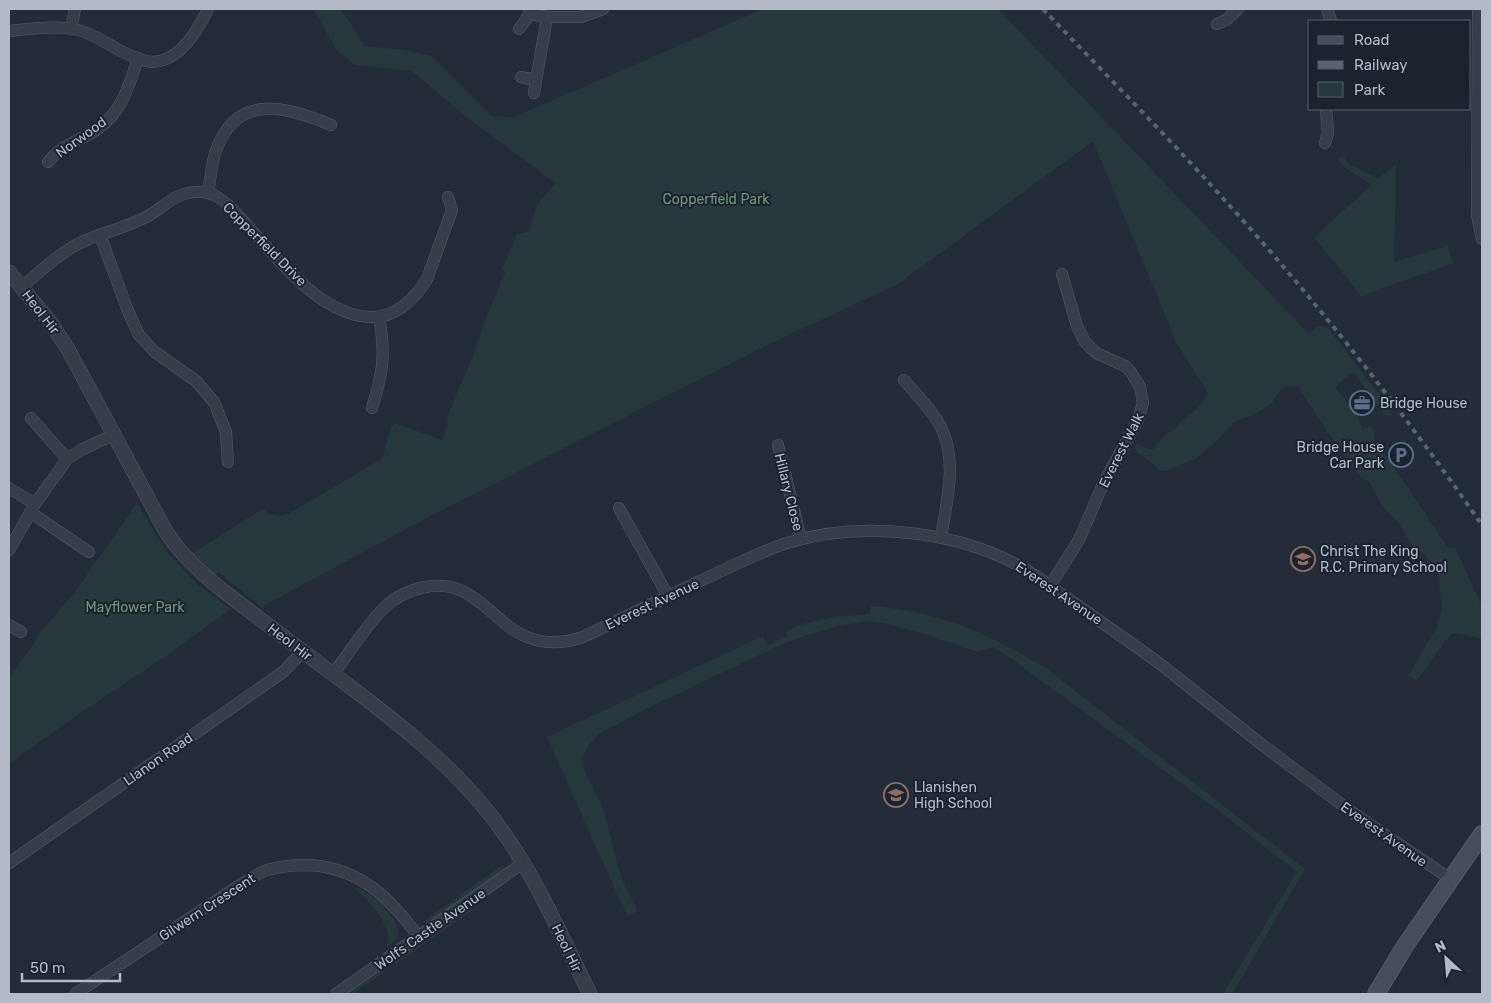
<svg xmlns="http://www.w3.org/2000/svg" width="1491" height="1003" font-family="Rubik,sans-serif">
<rect width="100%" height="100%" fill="#242c3a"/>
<g fill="#27393c">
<path d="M314 9H341L365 46 404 50 432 56 492 116 514 117 763 9H998L1308 333C1315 329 1319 323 1328 328L1391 410 1392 414 1390 416 1385 415 1353 372 1335 387 1358 416 1363 430 1370 426 1375 431 1374 440 1405 483 1448 548 1455 547 1482 607V639L1480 638 1453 633 1446 640 1417 680 1408 676 1437 627 1438 619 1442 611 1438 571 1426 556 1411 544 1399 523 1383 507 1370 483 1361 477 1339 449 1298 387 1286 386 1276 395 1272 403 1257 413 1234 422 1217 441 1197 458 1184 463 1167 471 1158 470C1150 459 1143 459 1135 450L1136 443 1149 449H1154C1158 437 1167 435 1176 428 1179 425 1181 421 1184 419 1195 410 1202 406 1208 393L1176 342 1093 141 898 284 765 346 568 446 404 530 265 605 263 608 218 572 215 576 191 554 264 508 268 514 278 516 288 514 380 460C389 450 385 432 395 423L442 440 447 426 448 415 478 343 479 336 505 273 502 269 517 234 528 232 537 205 555 183 469 119 412 71 355 65 336 50Z"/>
<polygon points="1342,155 1349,164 1378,179 1396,164 1394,262 1447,246 1454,263 1372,292 1362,297 1314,237 1372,185 1344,167 1338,159"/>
<polygon points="137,503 166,551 197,584 231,609 166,656 67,722 9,764 9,679 34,643 43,628 46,626 75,592"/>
<path d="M871 606C942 612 988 633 1047 669L1305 869 1232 994H1223L1297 872 1219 811 1009 657 992 647 978 652 928 635 887 624 869 621 838 626 798 638 776 647 652 706 600 733 589 745 583 756V767L604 810 620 874 637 911 627 916 547 737 763 636 768 645 787 636 786 631C812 618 841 616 870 614Z"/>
<polygon points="503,865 504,867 501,872 432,921 427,923 425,920"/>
<path d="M357 887C374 896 401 917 398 938L386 948C396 928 369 901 355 888Z"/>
<polygon points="468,907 472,910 396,964 394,959"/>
<polygon points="380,969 384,972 352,994 348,994 349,991"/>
</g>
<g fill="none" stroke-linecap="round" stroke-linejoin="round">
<defs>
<g id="minor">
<polyline points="1327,9 1331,21"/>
<polyline points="1478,9 1477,215 1482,239"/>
<polyline points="530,14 547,17 581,17 603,9"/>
<polyline points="1217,24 1226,20 1238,9"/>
<polyline points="71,28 75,9"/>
<polyline points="519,29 530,14 529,9"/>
<path d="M9 31C29 29 58 25 78 30 92 33 106 43 119 50 129 55 141 61 152 62 179 62 198 30 208 9"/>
<polyline points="521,77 536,80"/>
<polyline points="534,93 547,17"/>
<polyline points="1325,143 1328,133 1326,109"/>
<path d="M48 162C66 141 79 142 99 128 122 111 130 84 138 58"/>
<path d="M208 193C211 178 211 162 217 148 238 92 289 107 331 125"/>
<polyline points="100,235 128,311 139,335 155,352 196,381 214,402 226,432 228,462"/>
<path d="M22 287C38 273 56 256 76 245 98 233 124 229 146 217 158 211 168 200 181 195 189 192 199 191 208 193 222 196 236 213 246 224 277 258 320 315 370 317 395 318 414 300 427 279L452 210 448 197"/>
<path d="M904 380C917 396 935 412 943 432 957 465 946 504 941 538"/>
<path d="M372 408C383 372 386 355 379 317"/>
<polyline points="31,418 67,459"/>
<polyline points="778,445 801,539"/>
<polyline points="9,488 35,504"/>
<polyline points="619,508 668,596"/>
<polyline points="30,512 89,552"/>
<polyline points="9,550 35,504 67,459 83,449 115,434"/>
<polyline points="1050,586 1080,538 1103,484 1138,420 1143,403 1140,387 1131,372 1125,366 1096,353 1085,342 1077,326 1062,274"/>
<polyline points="9,625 21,632"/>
<path d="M333 674C349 654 366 625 384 608 395 597 410 590 425 587 475 578 489 621 527 637 546 645 565 643 583 637 622 618 661 600 700 581 728 568 757 553 787 543 865 519 968 531 1036 576L1155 660 1265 747 1353 813 1452 880"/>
<polyline points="9,863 283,672 303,651"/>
<path d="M75 994 243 883C251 878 259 873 267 870 281 866 295 865 309 865 360 868 390 898 418 936"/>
<polyline points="336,994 523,863"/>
</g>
<path id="tertiary" d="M9 272 51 323 69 351 165 530C180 554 200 572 222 590 264 622 306 654 349 686 397 722 445 760 484 807 530 862 558 930 590 994"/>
<polyline id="secondary" points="1376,994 1405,946 1482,834"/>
</defs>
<use href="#minor" stroke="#555c68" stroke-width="12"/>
<use href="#tertiary" stroke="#555c68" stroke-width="15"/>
<use href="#secondary" stroke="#555c68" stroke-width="18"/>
<use href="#minor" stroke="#373e4a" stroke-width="11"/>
<use href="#tertiary" stroke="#373e4a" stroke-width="14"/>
<use href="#secondary" stroke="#454d5d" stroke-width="16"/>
<path stroke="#596271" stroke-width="4" stroke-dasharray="5 5" stroke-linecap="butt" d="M1043 9C1102 71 1163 132 1221 196 1315 299 1402 410 1482 525"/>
</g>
<defs>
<symbol id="office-ring" viewBox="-11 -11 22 22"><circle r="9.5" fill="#1c232f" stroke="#5c6f8a" stroke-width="1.5"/><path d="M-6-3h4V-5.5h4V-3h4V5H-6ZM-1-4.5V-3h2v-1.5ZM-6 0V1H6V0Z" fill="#5c6f8a"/></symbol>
<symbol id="parking-ring" viewBox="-11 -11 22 22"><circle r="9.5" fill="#1c232f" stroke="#5c6f8a" stroke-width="1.5"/><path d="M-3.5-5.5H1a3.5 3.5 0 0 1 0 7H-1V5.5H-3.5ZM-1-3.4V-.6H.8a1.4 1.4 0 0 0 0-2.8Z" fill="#5c6f8a"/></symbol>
<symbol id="school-ring" viewBox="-11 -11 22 22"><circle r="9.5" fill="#1c232f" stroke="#8d6e63" stroke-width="1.5"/><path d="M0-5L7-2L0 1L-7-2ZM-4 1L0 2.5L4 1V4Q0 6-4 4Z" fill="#8d6e63"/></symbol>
</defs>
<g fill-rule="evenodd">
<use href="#office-ring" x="1348" y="389" width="28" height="28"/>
<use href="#parking-ring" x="1387" y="441" width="28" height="28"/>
<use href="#school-ring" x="1289" y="545" width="28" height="28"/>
<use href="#school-ring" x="882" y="781" width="28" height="28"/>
</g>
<g text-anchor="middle" stroke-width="4" stroke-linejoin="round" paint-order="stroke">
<g font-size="14" fill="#b3b9c6" stroke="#1c232f">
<text transform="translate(81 137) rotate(-36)" y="5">Norwood</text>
<text transform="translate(265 244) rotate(45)" y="5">Copperfield Drive</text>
<text transform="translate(41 312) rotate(52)" y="5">Heol Hir</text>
<text transform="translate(1121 450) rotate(-63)" y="5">Everest Walk</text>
<text transform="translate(789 492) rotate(76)" y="5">Hillary Close</text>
<text transform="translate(1059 593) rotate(34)" y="5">Everest Avenue</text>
<text transform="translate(652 604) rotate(-25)" y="5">Everest Avenue</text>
<text transform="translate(290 642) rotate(37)" y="5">Heol Hir</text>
<text transform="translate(158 759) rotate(-35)" y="5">Llanon Road</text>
<text transform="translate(1384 834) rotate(35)" y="5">Everest Avenue</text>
<text transform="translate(207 907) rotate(-33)" y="5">Gilwern Crescent</text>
<text transform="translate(430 929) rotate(-35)" y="5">Wolfs Castle Avenue</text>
<text transform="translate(567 948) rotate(64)" y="5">Heol Hir</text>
</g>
<g font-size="14" fill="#6b9677" stroke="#1c232f">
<text x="716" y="204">Copperfield Park</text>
<text x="135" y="612">Mayflower Park</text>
</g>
<g font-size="14" fill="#b3b9c6" stroke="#1c232f" text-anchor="start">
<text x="1380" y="408">Bridge House</text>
<text x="1384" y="452" text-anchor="end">Bridge House<tspan x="1384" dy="16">Car Park</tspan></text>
<text x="1320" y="556">Christ The King<tspan x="1320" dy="16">R.C. Primary School</tspan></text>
<text x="914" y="792">Llanishen<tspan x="914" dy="16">High School</tspan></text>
</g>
</g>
<rect width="1491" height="1003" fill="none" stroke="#b3b9c6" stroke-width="20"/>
<rect x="1308" y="20" width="162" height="90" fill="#1c232f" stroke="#585f6b"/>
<rect x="1318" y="36" width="25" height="8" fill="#454d5d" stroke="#585f6b"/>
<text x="1354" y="45" font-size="15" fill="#b3b9c6">Road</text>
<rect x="1318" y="61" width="25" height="8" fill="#596271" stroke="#585f6b"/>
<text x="1354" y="70" font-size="15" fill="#b3b9c6">Railway</text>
<rect x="1318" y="82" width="25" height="15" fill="#27393c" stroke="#585f6b"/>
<text x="1354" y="95" font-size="15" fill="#b3b9c6">Park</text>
<g transform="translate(1446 958) rotate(334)" stroke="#1c232f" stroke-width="4" paint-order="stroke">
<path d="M0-4L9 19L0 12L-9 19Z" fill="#b3b9c6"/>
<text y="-8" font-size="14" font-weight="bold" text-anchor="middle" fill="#b3b9c6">N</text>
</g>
<path d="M22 973v8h98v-8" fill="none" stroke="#b3b9c6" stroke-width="2.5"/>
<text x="30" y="973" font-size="15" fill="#b3b9c6" stroke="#1c232f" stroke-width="4" paint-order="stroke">50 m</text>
</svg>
